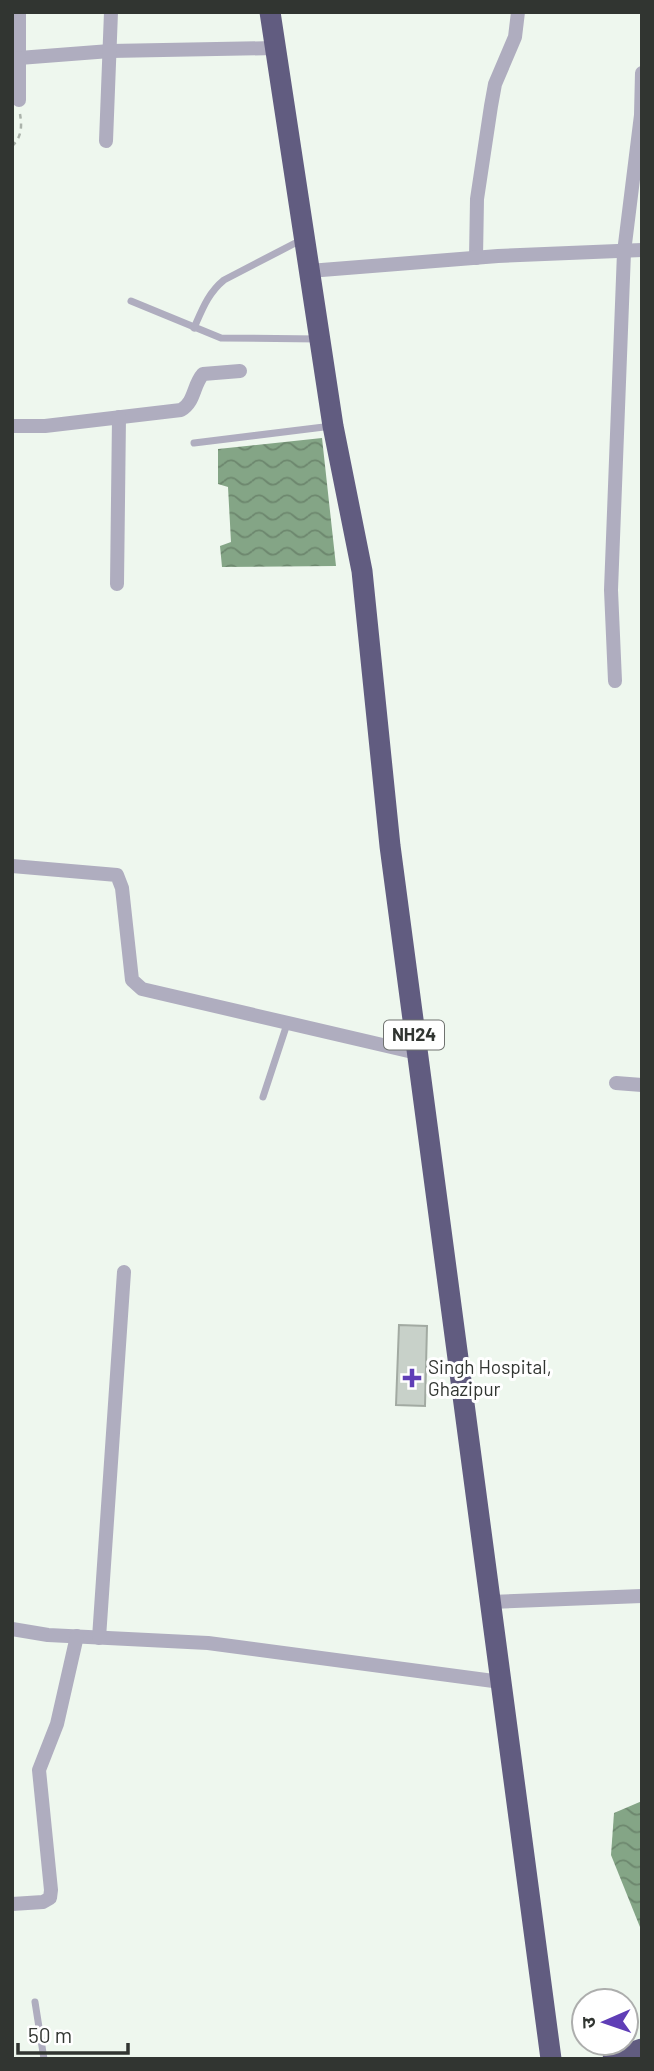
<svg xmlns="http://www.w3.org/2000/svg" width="654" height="2071" font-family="Barlow,'Noto Sans Devanagari',sans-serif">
<defs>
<pattern id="water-waves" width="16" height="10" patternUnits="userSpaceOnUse" patternTransform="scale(1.75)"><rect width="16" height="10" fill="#84a586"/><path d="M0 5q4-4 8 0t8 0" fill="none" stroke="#6d876e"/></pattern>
</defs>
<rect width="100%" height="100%" fill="#eef7ee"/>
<g fill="url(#water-waves)">
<polygon points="322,438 336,566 222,567 220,546 231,542 228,487 218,484 218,449"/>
<polygon points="642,1801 642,1932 611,1855 614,1813"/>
</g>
<polygon fill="#c8d1c9" stroke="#a2aaa2" stroke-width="2" points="399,1325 427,1326 425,1406 396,1405"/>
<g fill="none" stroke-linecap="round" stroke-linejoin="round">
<path stroke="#abb3ab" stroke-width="2.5" stroke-dasharray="5 5" stroke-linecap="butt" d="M12 146C22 137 22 126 20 114"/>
<g stroke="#afadbf" stroke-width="7">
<polyline points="131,301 221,338 319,339"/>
<path d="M194 328C202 310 208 293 224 280L303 239"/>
<polyline points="194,443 332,426"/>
<polyline points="263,1097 287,1024"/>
<polyline points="35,2002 44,2059"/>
</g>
<g stroke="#afadbf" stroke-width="14">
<polyline points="19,12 19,58 110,51 275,48"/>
<polyline points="19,100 19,58"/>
<polyline points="106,141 111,12"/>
<polyline points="476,258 477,199 491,106 495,84 515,37 518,12"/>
<polyline points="309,271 498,256 642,250"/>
<path d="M12 426H45L181 410C195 402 193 385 203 374L240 371"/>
<polyline points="117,584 119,417"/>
<polyline points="615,681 611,590 624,252 641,115 642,73"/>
<polyline points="12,866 117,875 122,888 132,980 142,989 417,1053"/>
<polyline points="616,1083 642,1085"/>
<polyline points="490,1602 642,1596"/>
<polyline points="12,1629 48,1635 208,1643 501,1682"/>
<polyline points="99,1638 124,1272"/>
<polyline points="12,1904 43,1902 50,1898 51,1890 39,1770 57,1724 77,1636"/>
</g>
<g stroke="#615c80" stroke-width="21">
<polyline points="270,12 333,426 362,571 390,846 551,2059"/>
<polyline points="613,2059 642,2049"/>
</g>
</g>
<path fill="#5f3eb6" stroke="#fff" stroke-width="2.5" d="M408.5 1367.5h7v7h7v7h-7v7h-7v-7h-7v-7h7z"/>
<g text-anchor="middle" stroke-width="6" stroke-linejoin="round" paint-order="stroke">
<rect fill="#fff" stroke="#6f726f" stroke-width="2" x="384" y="1020.5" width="60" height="29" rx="5"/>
<g font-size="18" font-weight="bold" fill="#313531">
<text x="414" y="1041">NH24</text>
</g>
<g font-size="19" fill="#313531" stroke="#fff" text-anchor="start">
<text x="428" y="1374">Singh Hospital,<tspan x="428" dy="22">Ghazipur</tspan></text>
</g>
</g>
<rect width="654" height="2071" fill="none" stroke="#313531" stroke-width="28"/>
<g transform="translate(605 2022) rotate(268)"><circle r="33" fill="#ffffff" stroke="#adaead" stroke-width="2"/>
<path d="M0-5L12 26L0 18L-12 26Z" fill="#5f3eb6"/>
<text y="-10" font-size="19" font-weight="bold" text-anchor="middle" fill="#313531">उ</text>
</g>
<path d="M18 2043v10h110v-10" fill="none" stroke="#313531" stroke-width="3.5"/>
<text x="28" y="2043" font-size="21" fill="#313531" stroke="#ffffff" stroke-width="5" paint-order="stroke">50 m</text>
</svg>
